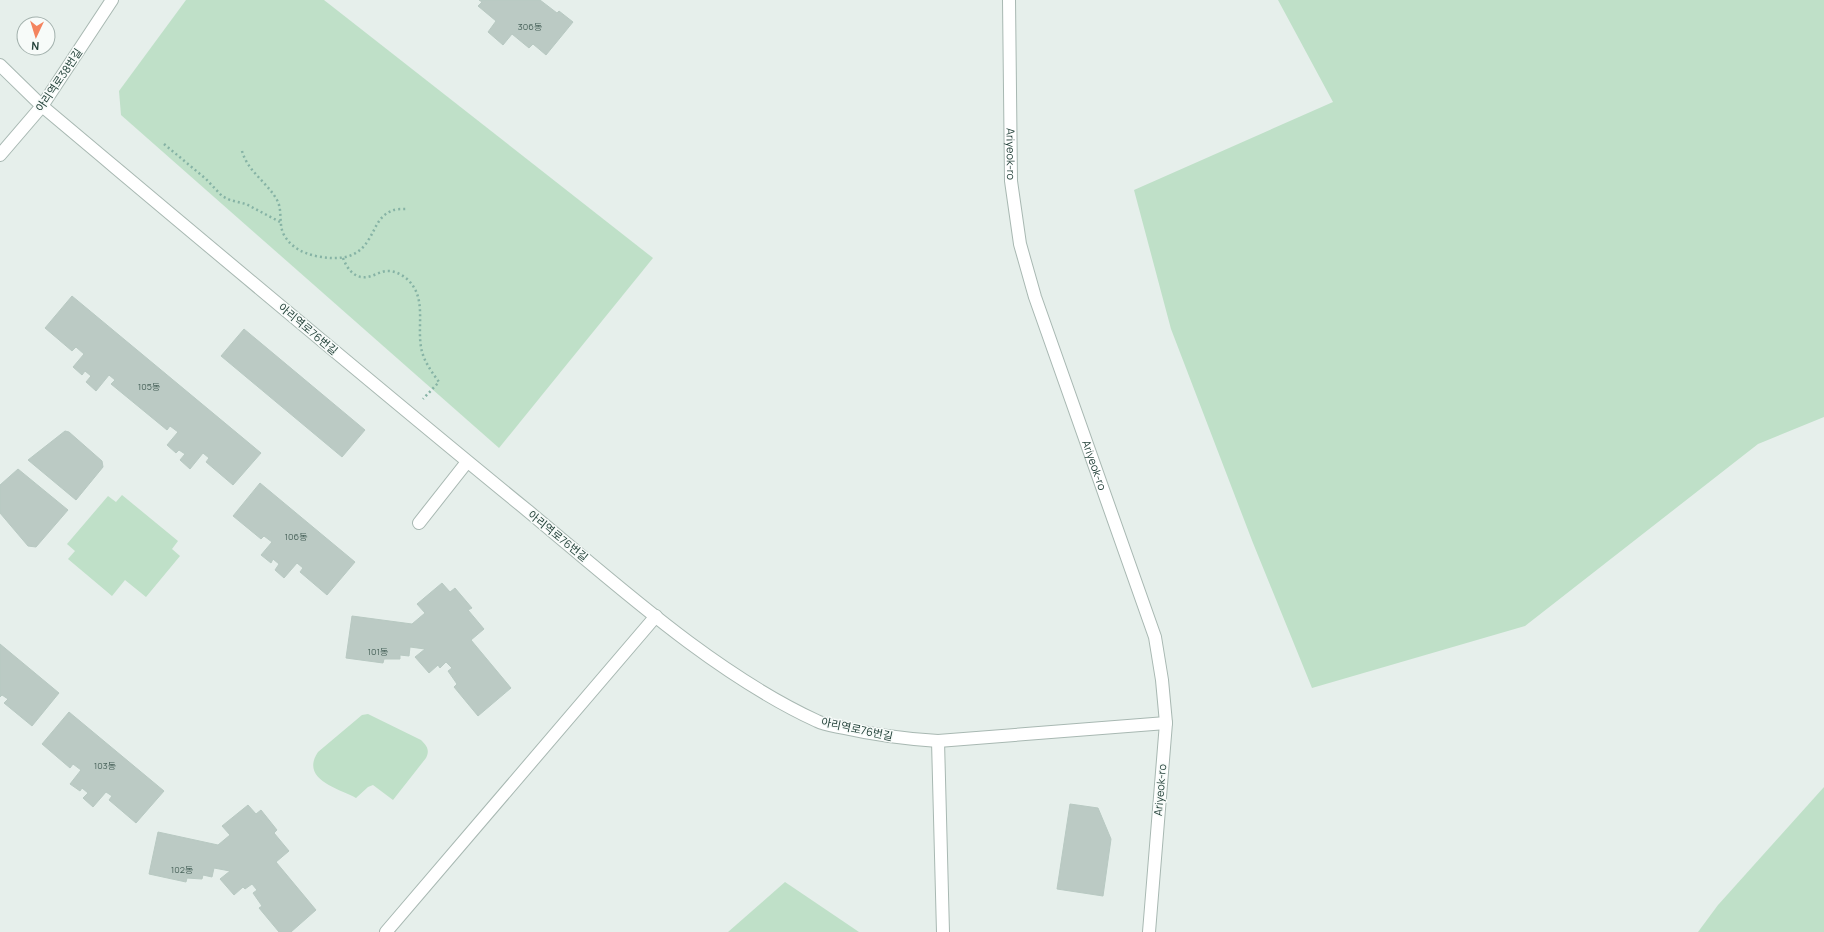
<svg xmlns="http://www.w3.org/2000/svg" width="1824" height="932" font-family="Manrope,'Noto Sans KR',sans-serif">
<rect width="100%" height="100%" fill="#e6efeb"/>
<g fill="#bfe0c8">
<polygon points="186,0 324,0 653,258 499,448 121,115 119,91"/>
<polygon points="1278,0 1824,0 1824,417 1758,444 1525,626 1312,688 1253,543 1171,329 1134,190 1333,102"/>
<polygon points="122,495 178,541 172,549 180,556 146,597 125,580 112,596 68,559 75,551 67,544 108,496 116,502"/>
<path d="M368 714 421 740C427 746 430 750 426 758L393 800 373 785 368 787 356 798C337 788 300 779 318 752L362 715Z"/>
<polygon points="1824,787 1824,932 1698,932 1718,905"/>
<polygon points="785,882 859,932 728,932"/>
</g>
<g fill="#bbcac4" stroke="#b8c9c2">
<polygon points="479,0 540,0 557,13 559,11 573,22 546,55 533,44 529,48 512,34 503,45 488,32 496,21 478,6 482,2"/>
<polygon points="72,296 261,453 233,485 206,462 209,458 203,453 190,469 180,460 185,454 179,450 176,453 167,445 178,432 170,426 167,430 111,384 115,380 109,375 96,391 86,382 91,376 85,371 82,375 73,367 84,354 76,347 72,351 45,328"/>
<polygon points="244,329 365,430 342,457 221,356"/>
<polygon points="65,431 69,432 102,461 103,467 76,500 28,460"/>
<polygon points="18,469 68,510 36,547 28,546 0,513 0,485"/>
<polygon points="260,483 355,562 327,595 300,572 303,568 297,563 284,578 275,570 279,564 273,559 271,563 261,555 272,542 264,536 261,539 233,516"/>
<polygon points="442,583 450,592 455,588 472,608 468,610 484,629 471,640 511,688 478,716 454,687 457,684 448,671 452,668 446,662 440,668 438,665 429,673 415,657 425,649 410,647 409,656 400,655 400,659 384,659 383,663 346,658 352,616 412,624 425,613 417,604"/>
<polygon points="0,644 59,693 32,726 4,703 8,699 2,695 0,697"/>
<polygon points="69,712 164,791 136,823 109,800 112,796 106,792 93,807 83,798 88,793 82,788 80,791 70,784 81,770 73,764 70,768 42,744"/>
<polygon points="1070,804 1098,808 1111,839 1103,896 1057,889"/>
<polygon points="248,805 256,814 261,810 277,830 274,833 289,851 276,862 316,910 291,932 279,932 259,908 262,906 253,893 257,890 252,884 245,889 243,887 234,895 220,879 230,871 214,868 212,877 203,875 202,879 187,878 186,882 149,874 158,832 218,845 230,835 222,826"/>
</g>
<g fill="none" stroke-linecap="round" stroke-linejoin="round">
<defs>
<g id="lane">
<polyline points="0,65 42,106"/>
<polyline points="419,523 467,462"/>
<polyline points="938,741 943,932"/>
<polyline points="386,932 656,616"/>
</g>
<g id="street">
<path id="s1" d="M1009 0 1011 181 1020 244 1035 297 1155 637 1162 680 1166 723 1149 932"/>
<path d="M42 106C204 242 365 378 528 511 616 584 713 673 817 721 825 725 835 726 844 728 875 735 906 739 938 741L1166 723"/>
<polyline points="0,155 42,106 112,0"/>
</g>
</defs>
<use href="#lane" stroke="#a8b8b2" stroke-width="14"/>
<use href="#street" stroke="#a8b8b2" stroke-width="14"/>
<g stroke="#86b3a5" stroke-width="2.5" stroke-dasharray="2 3" stroke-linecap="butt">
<polyline points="164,144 206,179 222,196 230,200 246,204 280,222"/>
<path d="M242 151C248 172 267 182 277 200 283 211 278 224 284 235 291 247 302 253 316 256 337 260 357 260 369 239 376 228 378 217 391 211 395 209 401 209 406 209"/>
<path d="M343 258C347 269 355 279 367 277 374 276 381 271 388 271 396 271 402 275 407 279 427 297 417 324 421 347 423 360 431 371 439 382L423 399"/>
</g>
<use href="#lane" stroke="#fff" stroke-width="12"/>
<use href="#street" stroke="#fff" stroke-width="12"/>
</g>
<g text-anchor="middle" stroke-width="3" stroke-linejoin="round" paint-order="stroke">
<g font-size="9" fill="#4a645c">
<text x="530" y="30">306동</text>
<text x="149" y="390">105동</text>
<text x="296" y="540">106동</text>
<text x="378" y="655">101동</text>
<text x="105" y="769">103동</text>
<text x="182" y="873">102동</text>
</g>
<g font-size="11" fill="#24423a" stroke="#f7fbf9">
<text transform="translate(59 80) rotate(-56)" y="4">아리역로38번길</text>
<text dy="4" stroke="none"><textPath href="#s1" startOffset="154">Ariyeok-ro</textPath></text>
<text transform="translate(308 329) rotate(40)" y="4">아리역로76번길</text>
<text dy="4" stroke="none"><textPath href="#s1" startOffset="478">Ariyeok-ro</textPath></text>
<text transform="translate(558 536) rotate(39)" y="4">아리역로76번길</text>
<text transform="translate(857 729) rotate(12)" y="4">아리역로76번길</text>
<text transform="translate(1160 790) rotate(-85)" y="4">Ariyeok-ro</text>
</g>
</g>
<g transform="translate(36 36) rotate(184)"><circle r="19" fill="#f7fbf9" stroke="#a3b1ad"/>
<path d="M0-3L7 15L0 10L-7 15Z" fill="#f4845f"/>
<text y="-6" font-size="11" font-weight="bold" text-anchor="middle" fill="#24423a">N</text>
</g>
</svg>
